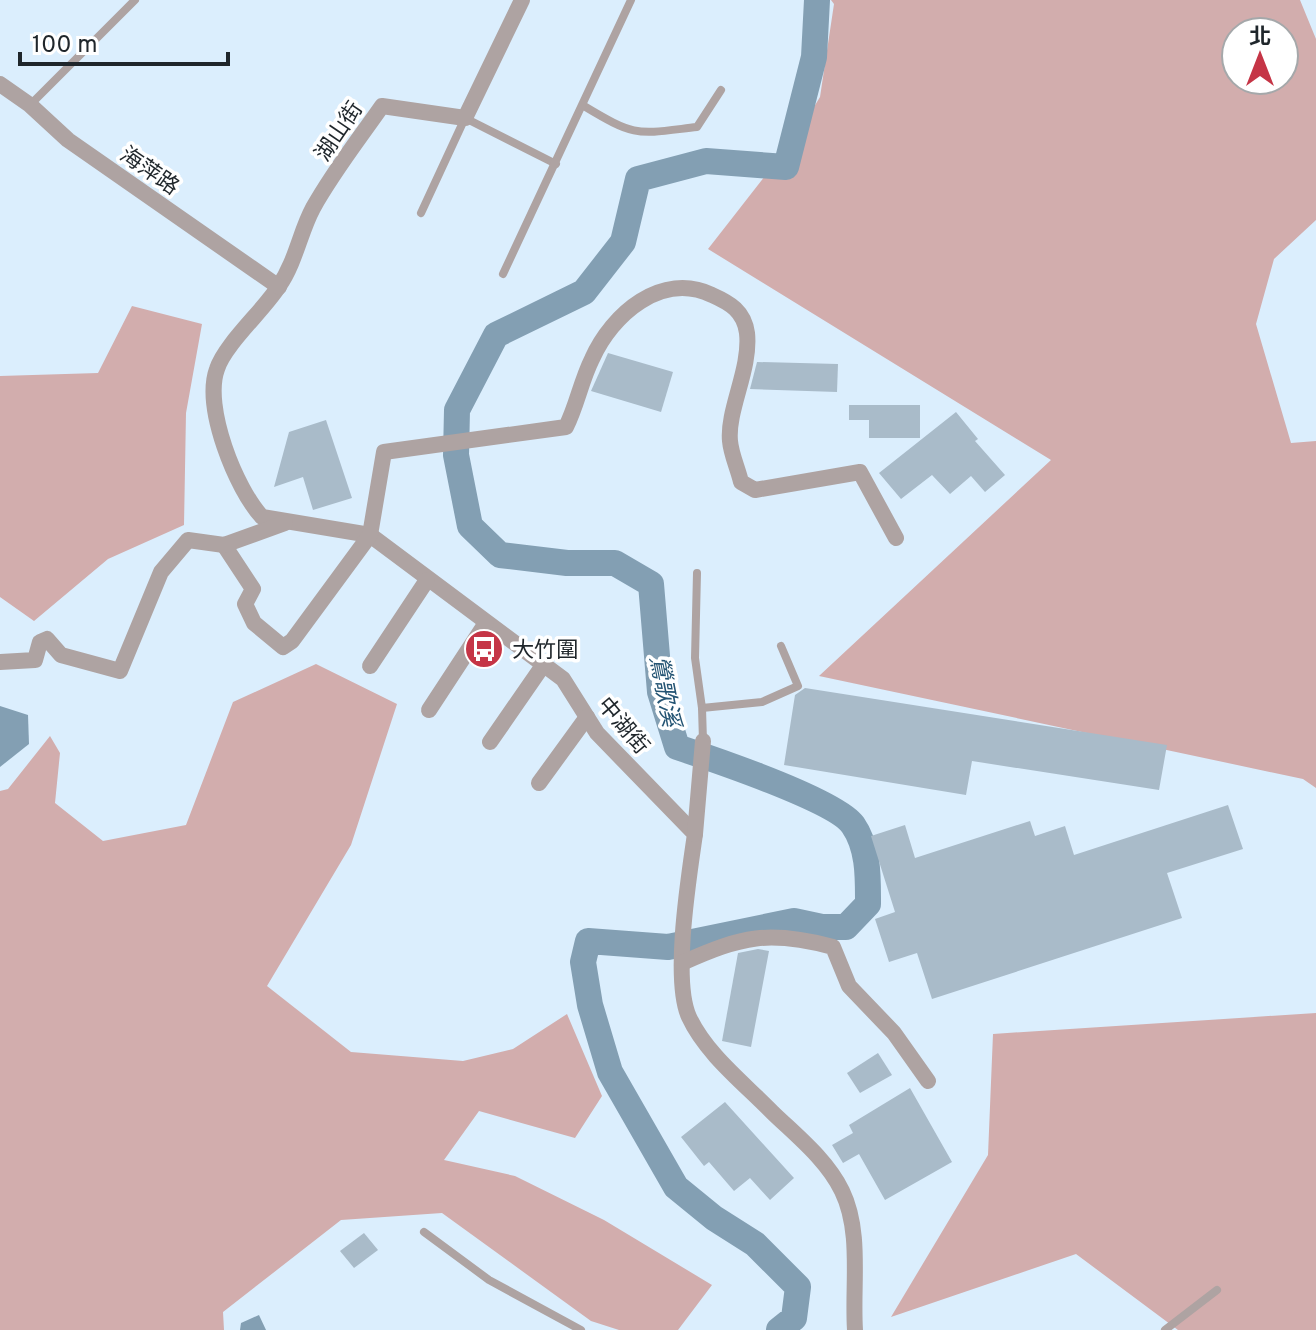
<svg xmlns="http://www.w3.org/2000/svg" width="1316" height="1330" font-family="Overpass,'Noto Sans TC',sans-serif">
<rect width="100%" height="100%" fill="#dbeefd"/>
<g fill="#d2adad" fill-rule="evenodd">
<path d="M831 0H1300L1316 39V220L1274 259 1256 324 1291 443 1316 441V788L1303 779 819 676 1051 460 708 249 797 135 820 97 834 4ZM1236 32H1284V80H1236Z"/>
<polygon points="132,306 202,324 186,413 184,525 108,559 34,621 0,597 0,376 98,373"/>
<polygon points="316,664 397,704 351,845 267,986 351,1052 463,1061 513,1049 567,1014 602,1096 575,1138 479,1111 444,1160 515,1176 604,1220 712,1285 678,1330 619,1330 591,1321 442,1213 341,1220 223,1312 224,1330 0,1330 0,791 8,789 50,736 60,753 55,803 103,841 186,825 233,702"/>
<polygon points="1316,1013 1316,1330 1178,1330 1076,1254 891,1317 988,1155 993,1034"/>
</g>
<g fill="#839fb3">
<polygon points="0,706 28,715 29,744 0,767"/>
<polygon points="259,1315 266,1330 240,1330 241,1323"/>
</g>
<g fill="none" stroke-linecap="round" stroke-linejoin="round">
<path stroke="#839fb3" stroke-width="26" d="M779 1330 794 1318 798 1287 755 1244 714 1218 676 1187 610 1072 590 1005 583 962 588 941 668 947 794 921 822 927H846L868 904C868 878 869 848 853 825 836 800 710 758 677 747L660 692 651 584 615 563H567L500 555 470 526 456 455 457 410 496 335 584 292 623 242 638 179 706 161 786 167 814 57 817 0"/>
</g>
<g fill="#a9bbc9">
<polygon points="608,353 673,372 661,412 591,391"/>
<polygon points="757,362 838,364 837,392 750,389"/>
<polygon points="849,405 920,405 920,438 869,438 869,420 849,420"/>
<polygon points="956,412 978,439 975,441 1005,475 985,492 971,476 950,494 932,475 901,499 879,473"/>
<polygon points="326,420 352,498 313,510 303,477 274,487 289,432"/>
<polygon points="805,688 1167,745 1159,790 972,761 966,795 784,765 795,695"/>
<polygon points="1228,805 1243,849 1167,873 1182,918 932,999 917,953 889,962 875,919 895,912 871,836 905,825 915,858 1030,821 1035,836 1065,826 1074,855"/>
<polygon points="758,949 769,951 751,1047 722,1041 738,953"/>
<polygon points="878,1053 892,1075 860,1093 847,1073"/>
<polygon points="910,1088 952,1162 885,1200 859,1154 843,1163 832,1145 853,1133 849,1125"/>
<polygon points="725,1102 794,1178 770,1200 750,1178 734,1191 709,1162 704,1166 681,1137"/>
<polygon points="364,1233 378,1250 354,1268 340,1251"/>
</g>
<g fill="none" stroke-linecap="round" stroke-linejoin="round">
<g stroke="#aea3a2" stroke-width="8">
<polyline points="30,105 135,0"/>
<path d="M584 106C637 138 637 134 697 127L721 90"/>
<polyline points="421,213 465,118 556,164"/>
<polyline points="503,274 631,0"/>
<polyline points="697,573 695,658 702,708 762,702 798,686 781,646"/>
<polyline points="702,708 703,741"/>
<polyline points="424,1232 489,1280 581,1330"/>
<polyline points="1165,1330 1217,1290"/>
</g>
<g stroke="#aea3a2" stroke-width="16">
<path d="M522 0 465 118 382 106C359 139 333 172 313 208 300 232 296 261 279 286 264 310 225 344 217 369 203 407 236 489 262 517L370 535 563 679 597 733 695 834C689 876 672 980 689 1017 706 1054 745 1084 773 1113 797 1136 827 1160 842 1191 862 1232 852 1285 855 1330"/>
<polyline points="0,84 30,105 68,140 279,287"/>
<path d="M224 545 253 589 245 604 254 623 283 647 292 641 370 535 384 452 566 427C577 405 581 381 592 359 612 314 662 271 712 295 730 303 744 311 747 333 751 369 727 410 730 441 731 454 738 469 741 482L755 490 860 472 896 538"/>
<polyline points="0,662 35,660 40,642 47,639 61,655 120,671 161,572 188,540 224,545 285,523"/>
<polyline points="370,666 427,580"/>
<polyline points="429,710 486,623"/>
<polyline points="490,742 544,664"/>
<polyline points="539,783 587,717"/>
<polyline points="695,834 703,741"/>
<path d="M682 963C742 936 769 930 833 947L849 986 894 1033 928 1081"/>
</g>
</g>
<defs>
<symbol id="bus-disc" viewBox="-11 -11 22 22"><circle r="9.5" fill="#c53546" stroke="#fff"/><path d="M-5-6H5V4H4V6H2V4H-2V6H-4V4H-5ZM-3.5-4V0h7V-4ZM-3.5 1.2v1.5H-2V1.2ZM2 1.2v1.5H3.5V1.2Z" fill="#fff"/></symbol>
</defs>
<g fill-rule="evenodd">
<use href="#bus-disc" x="462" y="627" width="44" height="44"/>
</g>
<g text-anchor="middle" stroke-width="7" stroke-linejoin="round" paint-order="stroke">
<g font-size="22" fill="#1f262b" stroke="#fff">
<text transform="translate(338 131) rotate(-56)" y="8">湖山街</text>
<text transform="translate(150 170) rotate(35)" y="8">海萍路</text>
<text transform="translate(624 725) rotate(50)" y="8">中湖街</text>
</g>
<g font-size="22" fill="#1f262b" stroke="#fff" text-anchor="start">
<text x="512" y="657">大竹圍</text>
</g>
<g font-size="24" font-style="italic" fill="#245473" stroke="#fff">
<text transform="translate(665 691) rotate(79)" y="8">鶯歌溪</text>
</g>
</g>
<g transform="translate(1260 56)"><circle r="38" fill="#ffffff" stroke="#a5a8aa" stroke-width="2"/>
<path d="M0-6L14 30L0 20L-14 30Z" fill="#c53546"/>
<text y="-12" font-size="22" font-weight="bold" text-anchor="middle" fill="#1f262b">北</text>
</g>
<path d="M20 52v12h208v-12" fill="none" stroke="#1f262b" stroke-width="4"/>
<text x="32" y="52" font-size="24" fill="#1f262b" stroke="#ffffff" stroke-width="6" paint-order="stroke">100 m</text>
</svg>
